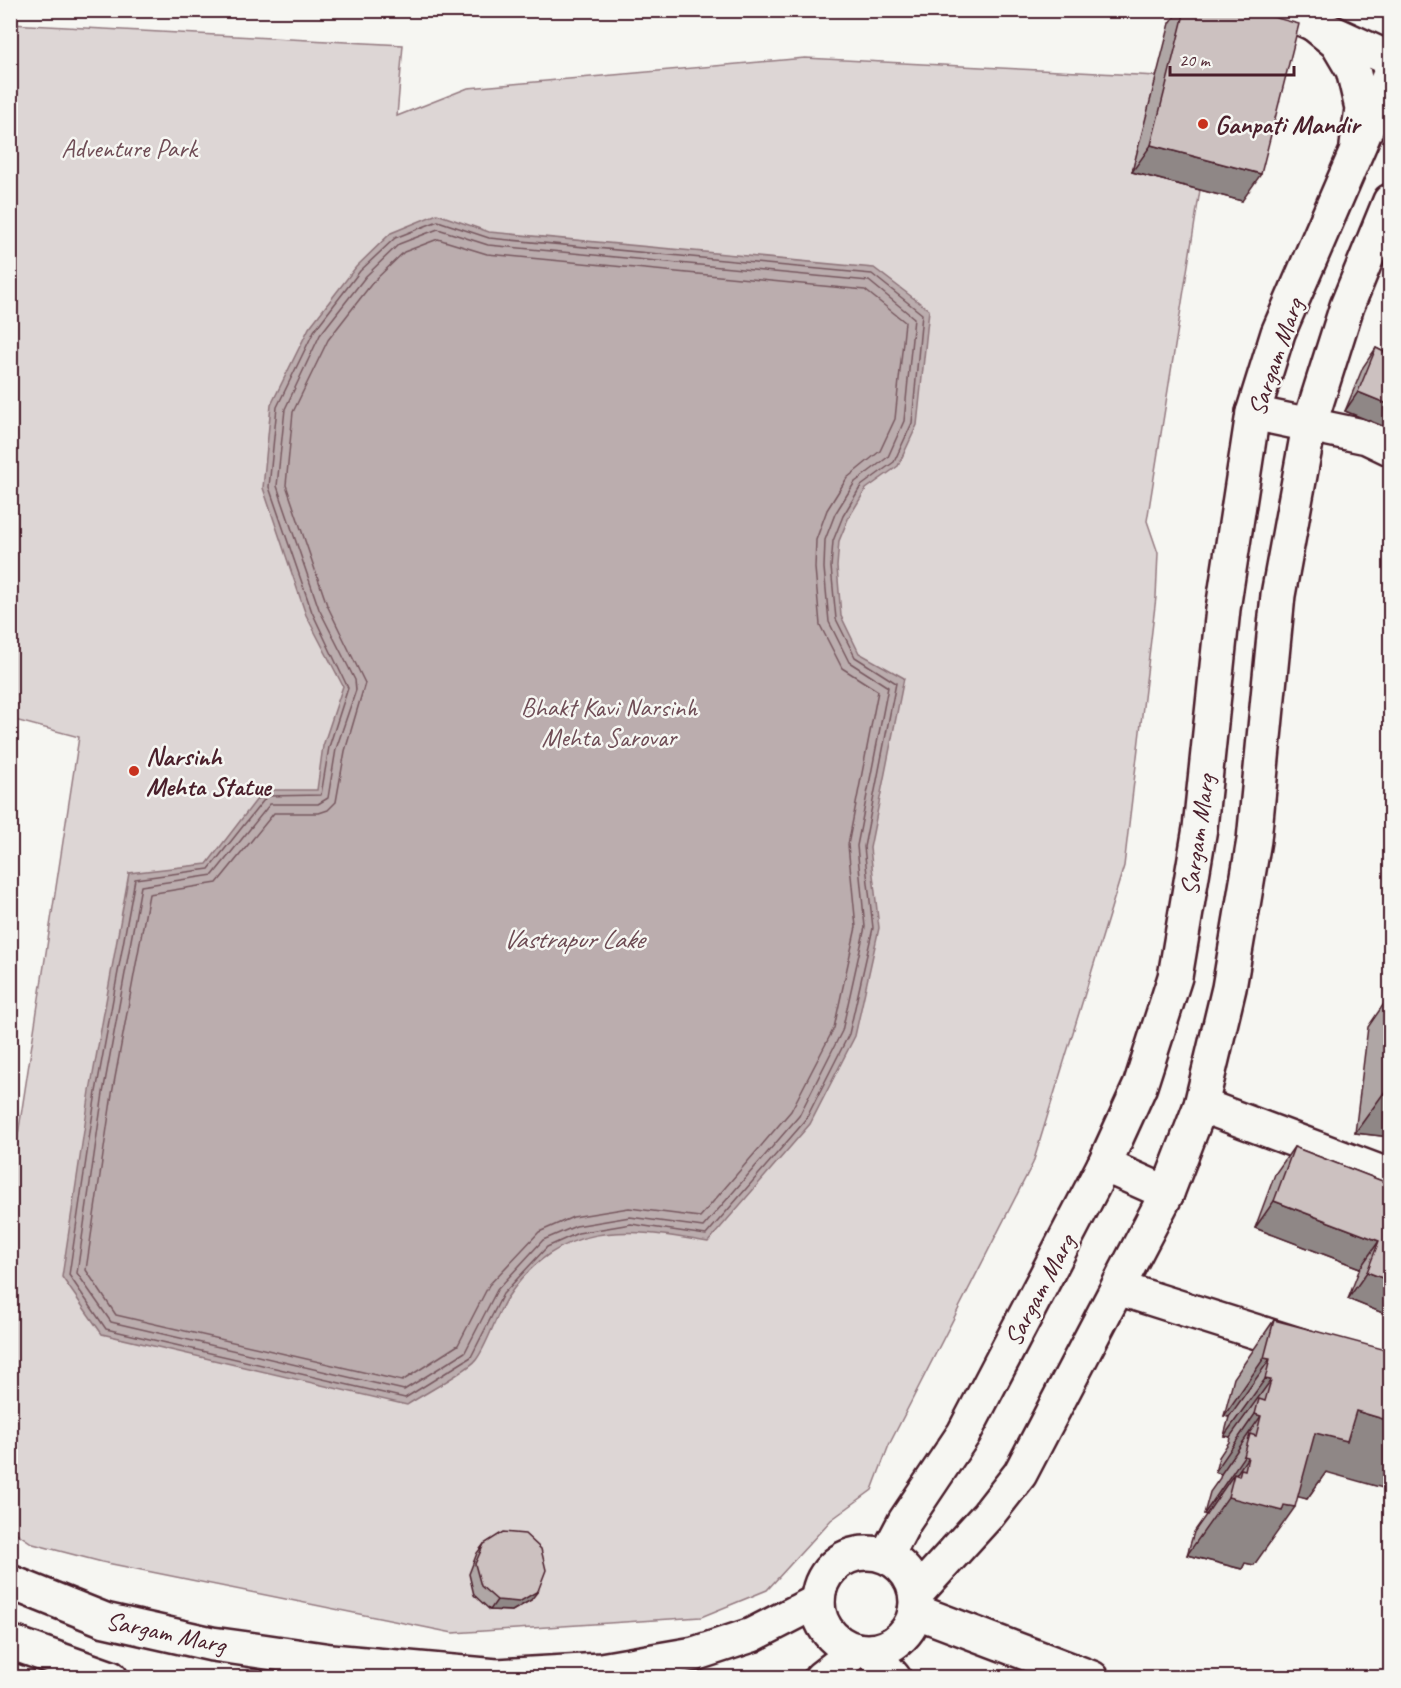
<svg xmlns="http://www.w3.org/2000/svg" width="1401" height="1688" font-family="Caveat,sans-serif">
<rect width="100%" height="100%" fill="#f6f6f2"/>
<filter id="ink" filterUnits="userSpaceOnUse"><feTurbulence type="fractalNoise" baseFrequency=".0167" numOctaves="2"/><feDisplacementMap in="SourceGraphic" scale="12" xChannelSelector="R" yChannelSelector="G"/><feConvolveMatrix kernelMatrix="1 2 1 2 8 2 1 2 1" color-interpolation-filters="sRGB"/></filter>
<g filter="url(#ink)">
<polygon fill="#ddd6d5" stroke="#947a80" stroke-width="1.5" points="10,24 403,45 397,116 468,88 805,58 1157,76 1132,172 1200,190 1147,521 1158,553 1156,597 1124,866 1033,1163 889,1445 872,1490 831,1520 767,1590 701,1617 453,1633 102,1562 33,1544 11,1529 11,1181 79,737 11,719"/>
<path fill="#bbadae" stroke="#8e747a" stroke-width="1.5" d="M437 214 489 232 874 268 929 310 917 425 898 466 866 489 848 519 839 541 837 567 841 616 859 653 904 678 870 848 879 928 855 1036 810 1124 708 1242C625 1227 560 1220 507 1298 496 1315 487 1346 476 1360 469 1370 420 1396 407 1405L102 1334 62 1277 90 1091 129 873 207 864 264 790H317L323 746 343 686 306 615 263 488 271 405 309 328 356 267 391 233Z"/>
<g fill="none" stroke-linecap="round" stroke-linejoin="round">
<g stroke="#77585f" stroke-width="1.5">
<polygon points="438,221 489,238 872,274 922,314 912,423 894,462 861,486 843,516 833,541 831,567 836,619 855,657 896,683 864,847 873,928 849,1034 805,1121 706,1235 631,1224 578,1233 547,1247 503,1294 471,1357 405,1398 106,1329 69,1275 96,1092 135,879 209,869 267,796 321,795 329,747 348,688 312,612 269,487 277,407 314,331 360,271 395,238"/>
<polygon points="438,229 488,245 869,281 914,318 904,421 888,457 855,482 835,514 825,540 824,568 829,622 849,662 888,687 857,846 865,927 842,1031 799,1116 703,1227 630,1217 576,1226 543,1240 497,1290 465,1352 404,1390 111,1322 77,1273 103,1093 141,886 213,875 270,804 318,804 328,798 336,749 356,690 355,680 319,609 277,486 285,409 320,335 366,276 399,244"/>
<polygon points="438,239 487,254 865,290 905,322 895,419 880,451 847,478 827,510 816,540 815,568 820,625 842,668 878,691 848,845 856,927 834,1028 791,1111 700,1217 629,1208 573,1217 539,1232 489,1285 458,1345 402,1381 116,1315 86,1270 112,1094 149,894 217,883 274,813 319,813 328,810 336,802 345,751 365,683 327,605 286,485 293,412 328,340 373,282 404,252"/>
</g>
<defs>
<g id="minor">
<polyline points="1283,10 1390,59"/>
<polyline points="1310,21 1337,43 1353,70 1362,108 1357,146"/>
<polyline points="1253,413 1367,437 1390,448"/>
<polyline points="1201,1105 1390,1176"/>
<polyline points="1104,1165 1167,1193"/>
<polyline points="1118,1288 1390,1374"/>
<polyline points="915,1611 1092,1678"/>
<polyline points="872,1652 894,1678"/>
</g>
<g id="major">
<circle cx="867" cy="1602" r="49"/>
<polyline points="887,1555 905,1521 964,1433 1104,1165 1140,1086 1175,977 1200,828 1223,609 1253,413 1278,333 1390,74"/>
<polyline points="10,1582 105,1620 212,1644 331,1661 497,1676 601,1670 694,1654 752,1635 818,1601"/>
<polyline points="917,1593 988,1515 1020,1474 1167,1193 1201,1105 1229,988 1254,840 1278,595 1309,426 1347,306 1390,201"/>
<polyline points="10,1642 111,1678"/>
<polyline points="821,1678 857,1650"/>
</g>
</defs>
<use href="#minor" stroke="#4a1f2b" stroke-width="38"/>
<use href="#major" stroke="#4a1f2b" stroke-width="38"/>
<use href="#minor" stroke="#f6f6f2" stroke-width="33"/>
<use href="#major" stroke="#f6f6f2" stroke-width="33"/>
</g>
<g fill="#afa6a5" stroke="#4a1f2b" stroke-width="1.5">
<polygon points="1179,10 1247,10 1242,201 1132,172 1170,23"/>
<polygon points="1376,348 1390,355 1390,429 1345,411 1363,367"/>
<polygon points="1390,995 1390,1137 1355,1133 1368,1027"/>
<polygon points="1294,1147 1390,1184 1390,1316 1348,1299 1360,1268 1255,1228 1275,1174"/>
<polygon points="1274,1320 1326,1472 1307,1499 1298,1496 1254,1565 1245,1563 1242,1569 1187,1555 1194,1532 1206,1515 1204,1514 1210,1492 1220,1478 1221,1474 1215,1472 1219,1457 1229,1442 1230,1437 1224,1436 1229,1417 1224,1416 1234,1378"/>
<polygon points="484,1544 531,1600 512,1611 490,1610 474,1595 469,1574 477,1553"/>
</g>
<g fill="#8f8786" stroke="#4a1f2b" stroke-width="1.5">
<polygon points="1151,145 1261,174 1242,201 1132,172"/>
<polygon points="1358,392 1390,405 1390,429 1345,411"/>
<polygon points="1388,1087 1390,1087 1390,1137 1355,1133"/>
<polygon points="1274,1201 1379,1241 1360,1268 1255,1228"/>
<polygon points="1367,1272 1390,1281 1390,1316 1348,1299"/>
<polygon points="1264,1358 1270,1359 1229,1417 1224,1416"/>
<polygon points="1265,1379 1271,1380 1230,1437 1224,1436"/>
<polygon points="1356,1411 1390,1421 1390,1490 1326,1472 1307,1499 1274,1491 1315,1433"/>
<polygon points="1255,1414 1261,1416 1221,1474 1215,1472"/>
<polygon points="1244,1456 1248,1457 1233,1479 1234,1474 1206,1515 1204,1514"/>
<polygon points="1228,1497 1284,1505 1295,1507 1254,1565 1245,1563 1242,1569 1187,1555"/>
<polygon points="538,1591 531,1600 512,1611 490,1610 497,1600"/>
</g>
<g fill="#ccc1c0" stroke="#4a1f2b" stroke-width="1.5">
<polygon points="1185,10 1247,10 1299,24 1261,174 1151,145"/>
<polygon points="1376,348 1390,355 1390,405 1358,392"/>
<polygon points="1390,1066 1390,1087 1388,1087"/>
<polygon points="1294,1147 1390,1184 1390,1281 1367,1272 1379,1241 1274,1201"/>
<polygon points="1274,1320 1390,1351 1390,1421 1356,1411 1347,1441 1315,1433 1295,1507 1284,1505 1282,1511 1228,1497 1234,1474 1239,1476 1241,1469 1245,1470 1248,1457 1244,1456 1250,1434 1256,1436 1261,1416 1255,1414 1259,1399 1265,1401 1271,1380 1265,1379 1270,1359 1264,1358"/>
<polygon points="503,1532 525,1534 541,1549 546,1570 538,1591 519,1602 497,1600 481,1586 475,1564 484,1544"/>
</g>
</g>
<g fill="#c8321e" stroke="#f6f6f2" stroke-width="2">
<circle cx="1203" cy="124" r="6"/>
<circle cx="134" cy="771" r="6"/>
</g>
<g text-anchor="middle" stroke-width="5" stroke-linejoin="round" paint-order="stroke">
<g font-size="26" font-weight="bold" fill="#4a1f2b" stroke="#f6f6f2" text-anchor="start">
<text x="1215" y="133">Ganpati Mandir</text>
<text x="146" y="765">Narsinh<tspan x="146" dy="30">Mehta Statue</tspan></text>
</g>
<g font-size="26" fill="#6f4d56" stroke="#f6f6f2">
<text x="129" y="157">Adventure Park</text>
<text x="609" y="716">Bhakt Kavi Narsinh<tspan x="609" dy="30">Mehta Sarovar</tspan></text>
</g>
<g font-size="26" fill="#4a1f2b" stroke="#f6f6f2">
<text transform="translate(1275 357) rotate(-71)" y="9">Sargam Marg</text>
<text transform="translate(1197 835) rotate(-82)" y="9">Sargam Marg</text>
<text transform="translate(1039 1290) rotate(-62)" y="9">Sargam Marg</text>
<text transform="translate(166 1632) rotate(12)" y="9">Sargam Marg</text>
</g>
<g font-size="27" font-style="italic" fill="#6c4a52" stroke="#f6f6f2">
<text x="573" y="948">Vastrapur Lake</text>
</g>
</g>
<rect width="1401" height="1688" fill="none" stroke="#f6f6f2" stroke-width="36"/>
<rect x="18" y="18" width="1365" height="1652" fill="none" stroke="#4a1f2b" stroke-width="2" filter="url(#ink)"/>
<path d="M1170 66v9h124v-9" fill="none" stroke="#4a1f2b" stroke-width="3"/>
<text x="1179" y="66" font-size="18" fill="#4a1f2b" stroke="#f6f6f2" stroke-width="4.5" paint-order="stroke">20 m</text>
</svg>
